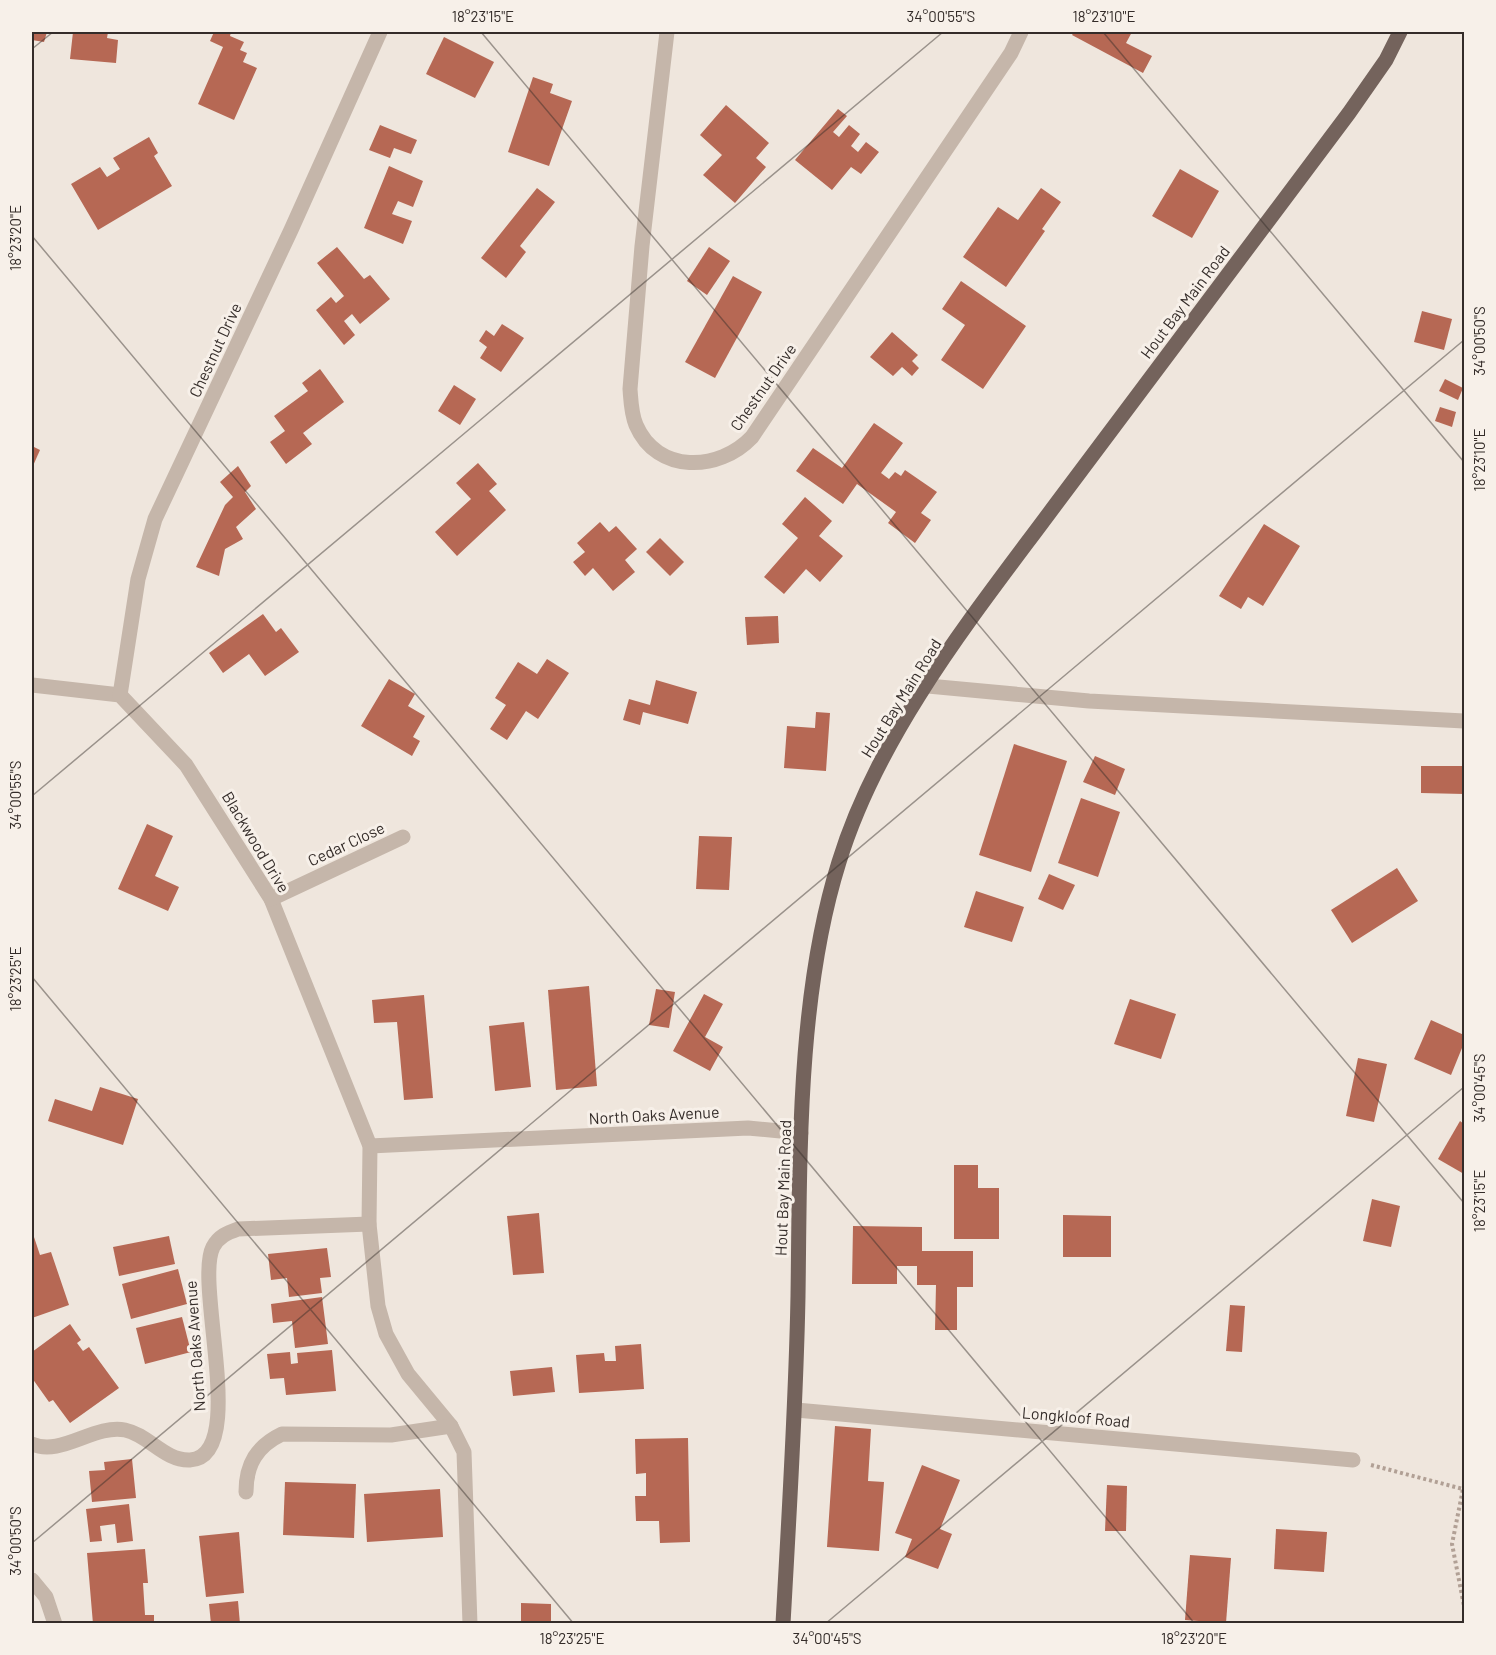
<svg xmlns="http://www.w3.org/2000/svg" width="1496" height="1655" font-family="Barlow,sans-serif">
<rect width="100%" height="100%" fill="#efe6dd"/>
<g fill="#b66854">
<polygon points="32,32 47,32 44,42 32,40"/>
<polygon points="73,32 108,32 107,38 118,40 116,63 70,59"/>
<polygon points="214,32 231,32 230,36 244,42 240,50 247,53 243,62 257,68 234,120 198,104 223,47 210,41"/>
<polygon points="1074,32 1132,32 1126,43 1152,56 1143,73 1072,35"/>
<polygon points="444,37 494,62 475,98 426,74"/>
<polygon points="533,77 553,84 550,93 572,101 549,166 508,152"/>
<polygon points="726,105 769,143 756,158 766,167 735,203 703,175 722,155 700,135"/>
<polygon points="838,109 847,116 833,132 839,137 849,125 860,134 851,146 858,152 866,142 879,152 861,174 851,167 832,190 795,160"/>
<polygon points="380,125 417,140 411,154 394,148 390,158 369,150"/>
<polygon points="149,137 158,153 154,156 172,186 98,230 71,184 100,167 107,177 120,169 113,158"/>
<polygon points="389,166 423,181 413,207 398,201 392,214 412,221 403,244 364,228"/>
<polygon points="1180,169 1219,191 1192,238 1152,216"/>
<polygon points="537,188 555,202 520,246 526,252 506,278 481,258"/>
<polygon points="1041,188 1061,202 1042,229 1045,231 1006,287 963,257 998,207 1018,220"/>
<polygon points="337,247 364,279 370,275 390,299 360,324 352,314 344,321 355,335 344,345 316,310 331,297 336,303 344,296 317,263"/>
<polygon points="709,247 730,261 707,295 687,281"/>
<polygon points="733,276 762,292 715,378 685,362"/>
<polygon points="961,281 1026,326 983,389 941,360 965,325 942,309"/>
<polygon points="1422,311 1452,319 1444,350 1414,342"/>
<polygon points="502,324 524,338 501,372 480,358 487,347 479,341 486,330 494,336"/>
<polygon points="892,332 918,355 912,361 919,368 912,376 902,367 893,376 870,357"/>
<polygon points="320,369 344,402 303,433 312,444 286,464 270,442 285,431 274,416 308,391 302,383"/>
<polygon points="1445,379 1463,388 1458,400 1439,391"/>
<polygon points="454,385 476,399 460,425 438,411"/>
<polygon points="1440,407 1456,412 1452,427 1435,421"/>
<polygon points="874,423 903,443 881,473 889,479 895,472 901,476 905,470 937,492 921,513 931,520 915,543 888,523 896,512 857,484 843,504 796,471 813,448 842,468"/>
<polygon points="32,446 40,450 32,468"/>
<polygon points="478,463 497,484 489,491 506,510 457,556 435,532 471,499 456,483"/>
<polygon points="238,466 251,486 245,492 256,509 236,527 243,539 225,549 219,576 196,567 225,505 233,497 220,482"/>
<polygon points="805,497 832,521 819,536 843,556 820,582 806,569 784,594 764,577 798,538 782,524"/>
<polygon points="600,522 609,532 616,526 637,549 625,560 635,572 613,591 593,568 585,576 573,562 585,552 577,543"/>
<polygon points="1264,524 1300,546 1263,606 1248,597 1241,609 1219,596"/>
<polygon points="660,538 684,562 670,576 646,552"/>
<polygon points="263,614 276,632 281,628 299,652 265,676 249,654 223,673 209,653"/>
<polygon points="778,616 779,643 747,645 745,617"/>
<polygon points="547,659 569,673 538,719 526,711 507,740 490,729 506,705 495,698 518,662 537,674"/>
<polygon points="389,679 415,694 408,706 425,716 413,737 420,741 412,756 361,726"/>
<polygon points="656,680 697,692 688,724 643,712 640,725 623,720 629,699 650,705"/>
<polygon points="816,712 830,713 826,771 784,768 787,726 815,728"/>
<polygon points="1014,744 1067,761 1031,872 979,855"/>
<polygon points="1095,756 1125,769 1115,795 1083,782"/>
<polygon points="1421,766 1464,766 1464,794 1421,793"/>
<polygon points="1081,798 1120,812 1098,877 1058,863"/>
<polygon points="147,824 173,836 155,876 179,887 168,911 118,889"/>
<polygon points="699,836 732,837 729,890 696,889"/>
<polygon points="1397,868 1418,901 1352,943 1331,910"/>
<polygon points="1049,874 1075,885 1063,910 1038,899"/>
<polygon points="976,891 1024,907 1012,942 964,927"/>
<polygon points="589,986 597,1086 556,1090 548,990"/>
<polygon points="656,989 675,992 669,1028 649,1025"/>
<polygon points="704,994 723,1004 705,1037 723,1047 710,1071 673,1051"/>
<polygon points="424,995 433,1098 404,1100 397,1022 374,1023 372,1000"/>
<polygon points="1130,999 1176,1014 1161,1059 1114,1044"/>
<polygon points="1431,1020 1464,1035 1464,1043 1451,1075 1414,1059"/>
<polygon points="524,1022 531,1087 495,1091 489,1026"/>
<polygon points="1358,1058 1387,1064 1374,1122 1346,1116"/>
<polygon points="100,1087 138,1099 123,1145 48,1121 55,1099 92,1111"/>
<polygon points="1460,1121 1464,1124 1464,1174 1438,1159"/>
<polygon points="954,1165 978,1165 978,1188 999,1188 999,1239 954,1239"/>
<polygon points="1372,1199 1400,1206 1391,1247 1363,1241"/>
<polygon points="539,1213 544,1273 513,1275 507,1216"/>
<polygon points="1063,1215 1111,1216 1111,1257 1063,1257"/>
<polygon points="853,1226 922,1227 922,1251 973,1251 973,1287 957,1287 957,1330 935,1330 936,1285 917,1285 917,1266 897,1266 897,1284 852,1284"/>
<polygon points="32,1231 40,1255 51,1252 69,1305 32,1318"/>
<polygon points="169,1236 175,1264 119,1276 113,1247"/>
<polygon points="327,1248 331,1277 320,1278 322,1293 289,1297 287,1278 271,1280 268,1254"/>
<polygon points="178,1269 187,1304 131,1319 122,1284"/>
<polygon points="322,1297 328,1344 295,1348 292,1321 273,1323 271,1304"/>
<polygon points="1230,1305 1245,1306 1242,1352 1226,1351"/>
<polygon points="182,1317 191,1352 145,1364 136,1328"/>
<polygon points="70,1324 81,1340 77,1343 83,1351 89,1347 119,1388 70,1423 53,1400 49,1402 32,1378 32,1352"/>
<polygon points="641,1344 644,1389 579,1393 576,1355 604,1353 605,1361 616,1361 615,1346"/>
<polygon points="332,1350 336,1391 286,1395 284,1378 270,1379 267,1354 290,1352 291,1364 298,1363 297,1353"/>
<polygon points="552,1367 555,1392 513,1396 510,1371"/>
<polygon points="835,1426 871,1429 868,1481 884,1482 879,1551 827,1547"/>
<polygon points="688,1438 690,1542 660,1543 659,1521 636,1521 635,1496 646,1496 646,1473 636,1474 635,1439"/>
<polygon points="132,1459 136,1498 92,1502 89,1471 105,1470 104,1462"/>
<polygon points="922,1465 960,1480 940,1529 952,1534 938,1569 905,1557 912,1539 895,1533"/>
<polygon points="285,1482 356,1484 354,1538 283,1535"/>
<polygon points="1107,1485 1127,1486 1126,1531 1105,1531"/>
<polygon points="440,1489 443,1537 367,1542 364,1494"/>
<polygon points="129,1504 133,1541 117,1543 115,1524 100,1526 102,1541 90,1542 86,1509"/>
<polygon points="1276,1529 1327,1532 1324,1572 1274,1569"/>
<polygon points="239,1532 244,1593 206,1597 199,1536"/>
<polygon points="145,1549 148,1583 143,1583 145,1615 154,1615 154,1624 93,1624 87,1553"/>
<polygon points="1190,1555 1231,1558 1226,1623 1185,1620"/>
<polygon points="238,1601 240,1624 211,1624 209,1604"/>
<polygon points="521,1603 551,1604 551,1624 521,1624"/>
</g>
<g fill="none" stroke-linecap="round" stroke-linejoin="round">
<polyline stroke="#b1a095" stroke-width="4" stroke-dasharray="3 3" stroke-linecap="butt" points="1371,1465 1463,1489 1452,1544 1464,1606"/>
<g stroke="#c5b6aa" stroke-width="15">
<path d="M667 32 642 246 630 389C631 401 631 413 636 425 657 474 719 472 752 437L1011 53 1021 32"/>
<polyline points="32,685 120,695 186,765 271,899 370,1146 369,1224 378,1306 386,1334 408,1374 451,1426 464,1452 470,1624"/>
<polyline points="928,686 1089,701 1464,721"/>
<polyline points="120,695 138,579 155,519 291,230 380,32"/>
<polyline points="271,899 403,837"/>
<polyline points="370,1146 748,1128 801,1133"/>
<polyline points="796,1410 1353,1460"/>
<path d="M32 1444C61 1457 94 1424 125 1430 149 1435 164 1461 190 1460 249 1457 194 1284 213 1247 219 1236 227 1233 238 1229L369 1224"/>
<path d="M246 1492C246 1464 257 1446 282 1434L391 1435 451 1426"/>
<polyline points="32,1580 46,1597 55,1624"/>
</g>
<path stroke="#74635c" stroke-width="15" d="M783 1624C789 1514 796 1405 798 1296 800 1156 797 996 839 862 879 731 976 612 1056 504 1153 373 1251 243 1349 113L1386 60 1400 32"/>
</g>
<path fill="none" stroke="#342c29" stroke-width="1.5" stroke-opacity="0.45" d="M481 32 1464 1203M1103 32 1464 462M32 49 53 32M32 236 1195 1624M32 796 943 32M32 977 574 1624M32 1543 1464 340M825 1624 1464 1087"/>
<g text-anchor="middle" stroke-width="6" stroke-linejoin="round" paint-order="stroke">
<g font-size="16" fill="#342c29" stroke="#f7f0e9">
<text transform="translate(1185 302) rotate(-53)" y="6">Hout Bay Main Road</text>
<text transform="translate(215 350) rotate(-65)" y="6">Chestnut Drive</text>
<text transform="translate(763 387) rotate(-55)" y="6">Chestnut Drive</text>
<text transform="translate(901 698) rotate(-58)" y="6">Hout Bay Main Road</text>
<text transform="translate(256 842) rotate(59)" y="6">Blackwood Drive</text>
<text transform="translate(346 844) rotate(-25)" y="6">Cedar Close</text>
<text transform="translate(654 1115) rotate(-3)" y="6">North Oaks Avenue</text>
<text transform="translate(783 1188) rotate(-88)" y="6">Hout Bay Main Road</text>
<text transform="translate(195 1346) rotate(-94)" y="6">North Oaks Avenue</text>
<text transform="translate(1076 1417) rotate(5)" y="6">Longkloof Road</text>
</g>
</g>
<rect width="1496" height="1655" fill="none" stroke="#f7f0e9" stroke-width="66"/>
<rect x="33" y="33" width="1430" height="1589" fill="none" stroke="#342c29" stroke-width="2"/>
<g font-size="15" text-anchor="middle" fill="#342c29">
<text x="483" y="22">18°23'15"E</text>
<text x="941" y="22">34°00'55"S</text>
<text x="1104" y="22">18°23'10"E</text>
<text transform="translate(16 238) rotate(-90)" y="5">18°23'20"E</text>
<text transform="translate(1480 341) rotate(-90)" y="5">34°00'50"S</text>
<text transform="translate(1480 460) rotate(-90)" y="5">18°23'10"E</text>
<text transform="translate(16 795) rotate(-90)" y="5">34°00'55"S</text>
<text transform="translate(16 979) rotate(-90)" y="5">18°23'25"E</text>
<text transform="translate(1480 1088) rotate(-90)" y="5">34°00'45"S</text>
<text transform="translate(1480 1201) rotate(-90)" y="5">18°23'15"E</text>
<text transform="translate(16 1541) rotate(-90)" y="5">34°00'50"S</text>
<text x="572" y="1644">18°23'25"E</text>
<text x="827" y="1644">34°00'45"S</text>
<text x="1194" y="1644">18°23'20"E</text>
</g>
</svg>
